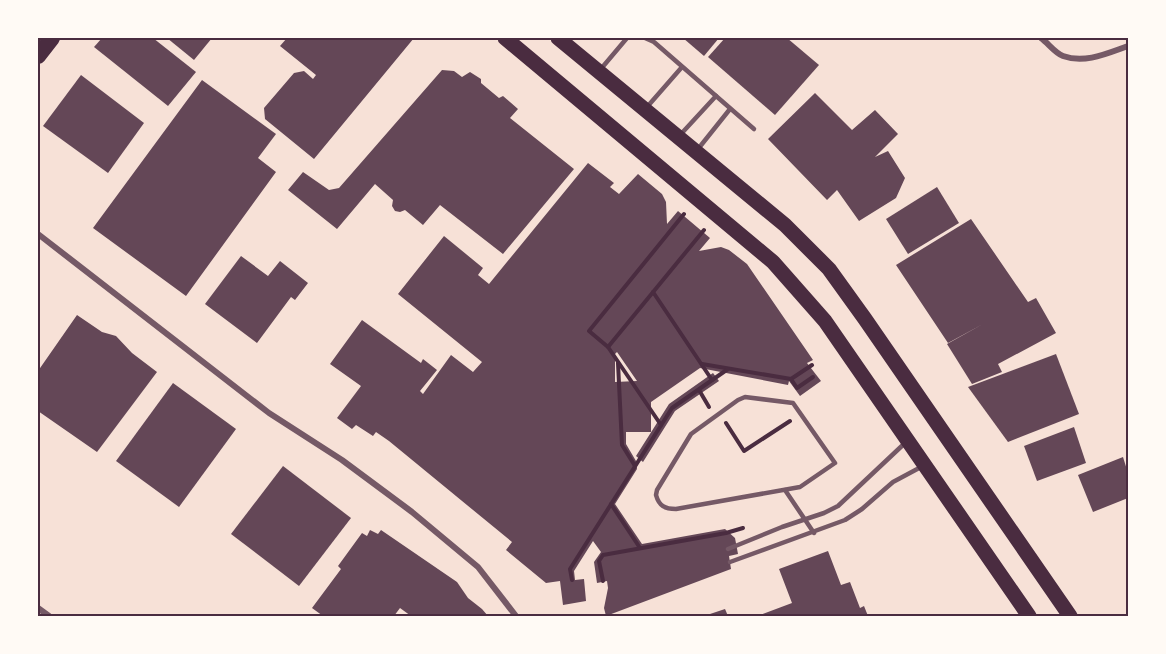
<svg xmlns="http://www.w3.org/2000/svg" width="1166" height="654" font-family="Karla,sans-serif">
<rect width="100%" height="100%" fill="#f7e1d7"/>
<g fill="#644757" fill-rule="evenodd">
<polygon points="102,38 153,38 196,72 168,106 94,47"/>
<polygon points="167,38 212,38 194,60"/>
<polygon points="287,38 414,38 314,159 265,119 264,108 294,73 304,71 313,79 316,75 280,46"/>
<polygon points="683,38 719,38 704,56"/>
<polygon points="725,38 787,38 819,65 775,115 708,57"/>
<polygon points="442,70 454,71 462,77 470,72 481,79 481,83 499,98 503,96 518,109 510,118 574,169 503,254 440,205 423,225 405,210 400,212 395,211 392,206 393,200 375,184 337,229 288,190 303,172 329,190 339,188"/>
<polygon points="81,75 144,123 108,173 43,126"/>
<polygon points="202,80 276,134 258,158 276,172 186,296 93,228"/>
<polygon points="815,93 852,130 875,110 898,134 875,157 888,151 905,178 896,198 859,221 837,190 827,200 768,139"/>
<path d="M588 163 614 183 610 187 619 194 638 174 662 194 666 202 667 224 678 211 710 238 699 251 721 247 729 250 747 264 813 360 807 363 821 381 800 396 789 381 788 385 700 368 651 402V432H626V444L636 461 637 469 615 504 642 544 725 529 735 538 738 554 729 556 731 569 606 616 604 608 608 588 607 581 597 583 594 562 601 552 593 541 574 571 575 580 584 579 586 601 563 605 560 581 546 583 506 550 512 542 389 441 376 432 373 436 356 425 352 429 337 418 361 386 330 364 362 320 421 363 423 359 437 370 420 391 423 394 451 355 473 372 482 362 398 294 444 236 483 268 478 275 489 284ZM617 352 637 381 615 382V354Z"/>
<polygon points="937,187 959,223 908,254 886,219"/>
<polygon points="971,219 1028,302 1036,298 1056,333 998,364 1002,372 972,384 947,344 983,324 948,343 896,265"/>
<polygon points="241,256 268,276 280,261 308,283 295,300 291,297 257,343 205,304"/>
<polygon points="77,315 102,332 116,336 132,353 157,372 97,452 38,411 38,371"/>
<polygon points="1056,354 1079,414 1008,442 968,387"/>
<polygon points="713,373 719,381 675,411 643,462 636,456 669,404"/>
<polygon points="173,383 236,429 179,507 116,461"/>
<polygon points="1074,427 1086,463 1037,481 1024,446"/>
<polygon points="1123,457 1128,473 1128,498 1093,512 1078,475"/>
<polygon points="283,466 351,518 299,586 231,534"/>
<polygon points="370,530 378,534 381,530 457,582 468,598 482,609 488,616 411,616 400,608 394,616 323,616 312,608 341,569 338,566 362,533 367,536"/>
<polygon points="828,551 841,585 850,582 860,608 864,606 868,616 757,616 792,603 779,569"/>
<polygon points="725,609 728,616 704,616"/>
</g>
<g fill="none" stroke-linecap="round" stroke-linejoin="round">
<g stroke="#4a2c40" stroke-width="4">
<polyline points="653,292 712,380"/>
<polyline points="608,347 704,230"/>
<polyline points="618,363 622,445 635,466"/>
<polyline points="702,364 791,379 812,365"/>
<polyline points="791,379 797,388 813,377"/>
<polyline points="699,390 709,407"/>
<polyline points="726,423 744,451 790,421"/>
<polyline points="661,425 608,347 589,331 684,214"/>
<polyline points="611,504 640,548"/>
<polyline points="572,580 570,569 672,408 728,369"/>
<polyline points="603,581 599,561 603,555 726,533 743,528"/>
</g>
<g stroke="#755966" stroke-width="4.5">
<polyline points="645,38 654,42 754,129"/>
<polyline points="600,70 627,38"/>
<polyline points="647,107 682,67"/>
<polyline points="681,134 716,96"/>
<polyline points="698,149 730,109"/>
<path d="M745 397 793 403 835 463 800 487 676 509C665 509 659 506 656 495L657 490 691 434 738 400Z"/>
<polyline points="785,490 814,533"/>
<polyline points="728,549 782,527 824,513 838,506 905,443"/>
<polyline points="730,562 845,520 862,509 893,482 921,467"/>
</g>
<g stroke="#755966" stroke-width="6">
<path d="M1041 38C1048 43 1055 53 1063 56 1085 64 1108 53 1128 46"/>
<polyline points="38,234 269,413 342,460 412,512 478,567 516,616"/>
<polyline points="38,608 49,616"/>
</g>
<g stroke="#4a2c40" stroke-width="15">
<polyline points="505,38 773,262 825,321 1029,616"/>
<polyline points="558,38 785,225 829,269 865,319 1070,616"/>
</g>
<polyline stroke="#4a2c40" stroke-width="16" points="38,56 52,38"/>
</g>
<rect width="1166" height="654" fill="none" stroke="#fffaf5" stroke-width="78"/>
<rect x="39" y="39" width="1088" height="576" fill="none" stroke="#4a2c40" stroke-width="2"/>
</svg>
